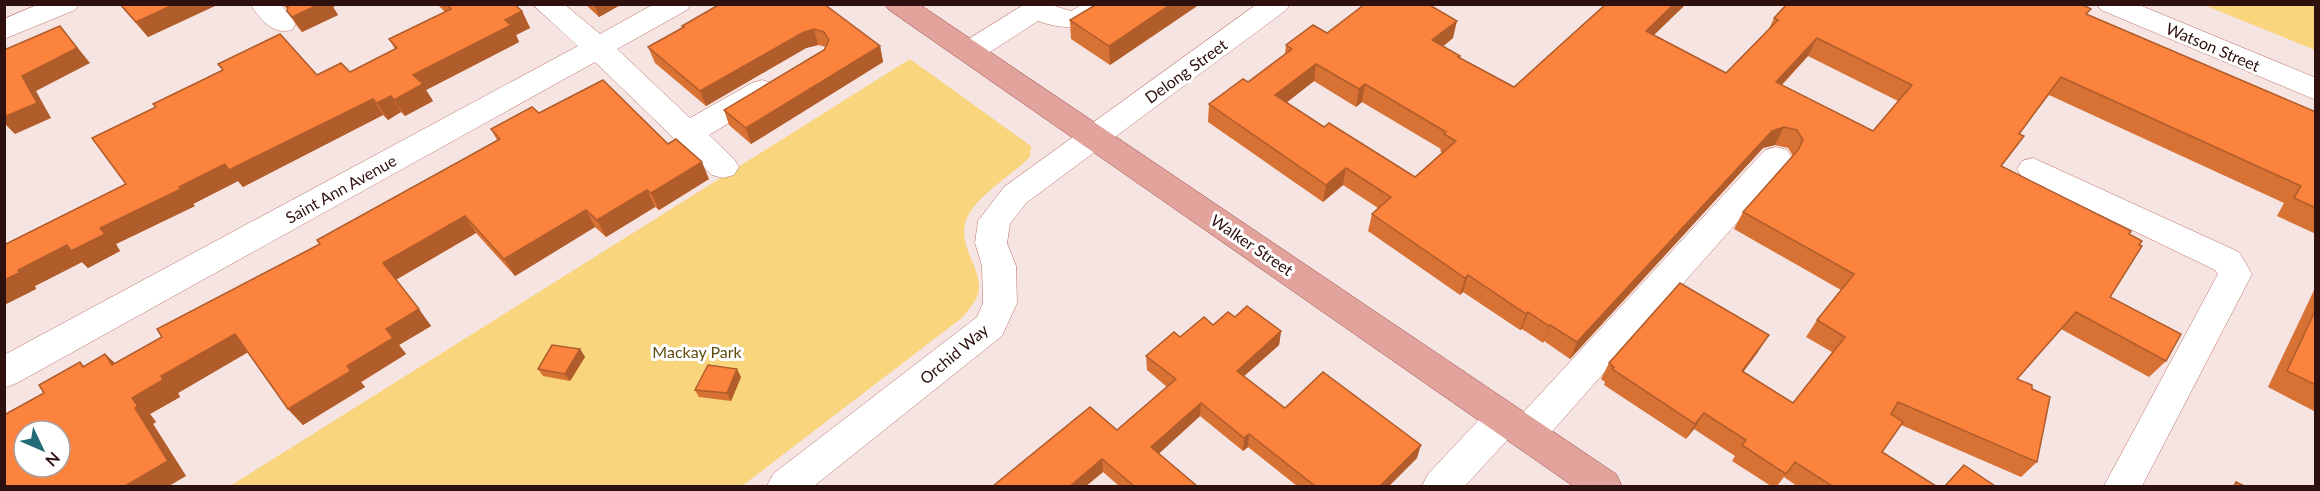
<svg xmlns="http://www.w3.org/2000/svg" width="2320" height="491" font-family="Lato,sans-serif">
<rect width="100%" height="100%" fill="#f5e4e2"/>
<g fill="#f9d57d">
<polygon points="2204,5 2315,5 2315,50"/>
<path d="M910 59 1031 146 1030 157C1012 175 977 195 967 218 955 246 985 270 978 294 976 302 967 311 963 317L742 486H230Z"/>
</g>
<g fill="none" stroke-linecap="round" stroke-linejoin="round">
<defs>
<g id="minor">
<polygon points="39,4 79,4 75,10 4,39 4,19"/>
<path d="M250 4H280L296 23 292 30C272 35 261 20 250 4Z"/>
<polygon points="532,4 564,4 600,34 654,4 691,4 687,10 617,49 690,118 752,83 762,80 772,83 777,90 772,97 709,135 734,159 739,167 734,175 723,178 712,175 595,62 17,383 4,388 4,355 578,46"/>
<path d="M1025 4H1048L1071 11 1083 4H1118C1100 31 1065 31 1038 21L979 59 969 62 959 59 955 52 959 45Z"/>
<polygon points="1257,4 1290,4 1286,10 1026,203 1010,224 1007,243 1016,266 1017,303 1002,336 814,486 767,486 773,474 977,317 983,303 982,266 975,243 978,221 1004,187"/>
<polygon points="2097,4 2137,4 2316,78 2316,100 2101,10"/>
<polygon points="1776,147 1787,150 1792,158 1787,166 1540,445 1527,450 1514,445 1510,437 1465,486 1422,486 1428,474 1491,407 1504,402 1517,407 1521,415 1765,150"/>
<polygon points="2033,158 2239,252 2252,274 2142,486 2104,486 2218,274 2215,270 2022,177 2017,169 2022,161"/>
</g>
<polygon id="major" points="885,4 919,4 1616,474 1622,486 1573,486 889,10"/>
</defs>
<use href="#minor" stroke="#bc7269" stroke-width="1"/>
<use href="#major" stroke="#984840" stroke-width="1"/>
<use href="#minor" fill="#fff" fill-rule="evenodd"/>
<use href="#major" fill="#e3a39d" fill-rule="evenodd"/>
</g>
<g fill="#d87134" fill-rule="evenodd">
<polygon points="119,4 219,4 148,37"/>
<polygon points="283,4 338,4 333,7 338,15 302,32 297,26 287,11 287,9"/>
<polygon points="437,4 514,4 522,11 530,28 516,35 519,42 426,90 433,101 405,116 401,112 388,120 383,115 243,187 238,181 193,204 195,206 116,244 120,251 88,268 82,262 35,286 36,289 4,305 4,245 126,184 317,75 350,72 395,49 389,39 445,12"/>
<polygon points="585,4 622,4 599,17"/>
<polygon points="720,4 880,46 883,62 751,144 729,125 724,110 824,50 826,47 818,45 806,48 706,106 655,63 648,47 683,28 682,26"/>
<polygon points="1200,4 1110,65 1071,39 1070,20"/>
<path d="M1362 4H1428L1453 38 1443 46 1460 56 1459 58 1514 87 1606 4H1686L1654 35 1726 73 1768 31 1774 18 2087 14 2316 112V234L2277 216 2284 203 2049 95 2019 134 2001 166 2129 234 2110 297 2166 361 2149 377 2061 329 2017 379 2032 389 2037 462 2021 477 1901 425 1882 452 1936 486H1797L1784 477 1777 486H1771L1732 461 1735 456 1694 429 1686 439 1604 385 1605 382 1601 379 1609 363 1758 352 1743 372 1793 403 1832 352 1806 337 1817 320 1841 290 1734 229 1743 212 1793 156 1788 148 1775 145 1763 148 1570 359 1544 341 1543 343 1522 329 1520 330 1463 292 1460 295 1368 231 1372 214 1378 208 1343 185 1323 202 1208 122 1209 104 1248 82 1285 54 1286 45 1327 33 1361 7ZM1808 56 1898 101 1873 131 1782 85ZM1314 81 1356 107 1362 102 1441 149 1440 151 1442 152 1415 177 1324 127 1286 103Z"/>
<polygon points="539,113 668,144 709,179 659,210 655,207 606,237 595,227 515,276 476,233 396,280 431,326 399,345 406,354 361,382 365,387 303,425 288,409 248,352 178,393 180,397 150,414 156,422 153,424 186,476 44,393 80,362 84,366 105,354 115,363 162,337 497,140 491,129"/>
<polygon points="2316,286 2316,412 2268,387"/>
<polygon points="1235,317 1281,331 1279,345 1244,376 1285,408 1417,458 1389,486 1297,486 1248,447 1243,451 1200,416 1159,453 1197,486 1119,486 1103,472 1086,486 1117,430 1167,387 1147,370 1146,356 1180,337"/>
<polygon points="580,349 585,357 570,381 543,376 538,369"/>
<polygon points="741,377 731,401 699,397 695,390"/>
</g>
<g fill="#b05c2b">
<polygon points="175,4 219,4 148,37 136,22"/>
<polygon points="320,4 338,4 333,7 338,15 302,32 292,17"/>
<polygon points="594,4 622,4 599,17"/>
<polygon points="1171,4 1200,4 1110,65 1109,46"/>
<polygon points="1674,4 1686,4 1639,49 1646,31"/>
<polygon points="522,11 530,28 516,35 519,42 426,90 433,101 405,116 394,100 413,75 505,20"/>
<polygon points="1457,21 1453,38 1429,58 1432,40"/>
<polygon points="60,26 90,63 36,91 51,118 15,134 4,123 4,117 22,76"/>
<polygon points="814,29 818,45 806,48 706,106 700,91 802,33"/>
<polygon points="1817,38 1808,56 1768,99 1776,82"/>
<polygon points="880,46 883,62 751,144 746,128"/>
<polygon points="1316,64 1314,81 1273,113 1275,95"/>
<polygon points="1365,84 1362,102 1356,107 1359,89"/>
<polygon points="391,96 401,112 388,120 377,103"/>
<polygon points="373,99 383,115 243,187 238,181 193,204 195,206 116,244 120,251 88,268 82,262 35,286 36,289 4,305 4,280 18,270 225,164"/>
<polygon points="1784,127 1775,145 1763,148 1570,359 1577,342 1772,131"/>
<polygon points="702,162 709,179 659,210 651,193"/>
<polygon points="1346,168 1343,185 1323,202 1326,185"/>
<polygon points="647,190 655,207 606,237 597,220"/>
<polygon points="586,210 595,227 515,276 504,259"/>
<polygon points="465,216 476,233 395,280 383,263"/>
<polygon points="1468,275 1463,292 1460,295 1465,278"/>
<polygon points="419,309 431,326 399,345 406,354 361,382 365,387 303,425 288,409 386,329"/>
<polygon points="1528,312 1522,329 1520,330 1526,314"/>
<polygon points="1550,325 1544,341 1543,343 1549,326"/>
<polygon points="1281,331 1279,345 1235,384 1237,371"/>
<polygon points="235,334 250,351 178,393 180,397 150,414 156,422 153,424 186,476 169,486 125,486 135,408 132,398 161,376"/>
<polygon points="1769,335 1758,352 1732,387 1742,371"/>
<polygon points="580,349 585,357 570,381 565,374"/>
<polygon points="105,354 123,371 112,365"/>
<polygon points="737,369 741,377 731,401 727,393"/>
<polygon points="1201,403 1200,416 1152,460 1151,447"/>
<polygon points="1704,413 1694,429 1686,439 1695,424"/>
<polygon points="1249,434 1248,447 1243,451 1244,438"/>
<polygon points="1421,445 1417,458 1389,486 1380,486"/>
<polygon points="1102,459 1103,472 1086,486 1070,486"/>
</g>
<g fill="#fb833d" stroke="#b05c2b" stroke-width="1.5" fill-rule="evenodd">
<polygon points="120,4 175,4 136,22"/>
<polygon points="286,4 320,4 292,17 287,11 288,7"/>
<polygon points="447,4 514,4 522,11 505,20 511,25 413,75 423,84 394,100 391,96 377,103 373,99 229,170 225,164 179,187 181,189 100,228 105,234 71,251 67,245 18,270 19,273 4,280 4,245 126,184 92,138 156,107 153,104 223,70 218,64 280,34 317,75 341,63 350,72 397,48 389,39 451,9"/>
<polygon points="720,4 824,4 880,46 746,128 724,110 824,50 829,40 824,32 814,29 802,33 700,91 648,47 684,27 682,26"/>
<polygon points="1097,4 1171,4 1109,46 1070,20"/>
<path d="M1365 4H1428L1457 21 1432 40 1460 56 1458 57 1514 87 1606 4H1674L1646 31 1726 73 1778 20 1774 18 1787 4H2081L2091 9 2086 14 2316 112V208L2294 198 2301 186 2061 77 2019 134 2024 136 2001 166 2131 231 2129 234 2142 241 2139 245 2142 246 2110 297 2181 334 2166 361 2076 312 2017 379 2032 385V389L2050 397 2037 462 1898 402 1891 414 1903 422 1882 452 1936 486H1832L1795 462 1786 474 1742 445 1746 440 1704 413 1695 424 1612 369 1614 367 1609 363 1680 283 1769 335 1742 371 1793 403 1845 337 1817 320 1854 274 1743 212 1798 150 1803 140 1797 130 1784 127 1772 131 1577 342 1550 325 1549 326 1528 312 1526 314 1468 275 1465 278 1372 214 1391 197 1346 168 1326 185 1209 104 1243 79 1248 82 1292 49 1286 45 1313 25 1327 33ZM1817 38 1912 85 1873 131 1776 82ZM1316 64 1359 89 1365 84 1446 132 1444 134 1456 141 1415 177 1329 123 1324 127 1275 95Z"/>
<polygon points="60,26 77,48 22,76 37,103 4,117 4,50"/>
<path d="M603 80 668 144 676 139 702 162 651 193 647 190 597 220 586 210 504 259 465 216 383 263 419 309 386 329 393 338 347 366 351 371 288 409 235 334 161 376 163 380 132 398 138 406 135 408 168 461 125 486H4V415L44 393 39 385 80 362 83 367 105 354 112 365 162 337 157 329 320 244 317 240 500 139 491 129 532 107 539 113ZM24 431H60V467H24Z"/>
<polygon points="1247,306 1281,331 1237,371 1285,408 1323,372 1421,445 1380,486 1315,486 1249,434 1244,438 1201,403 1151,447 1197,486 1134,486 1102,459 1070,486 993,486 1090,407 1117,430 1176,379 1146,356 1174,332 1180,337 1204,317 1213,325 1228,312 1235,317"/>
<polygon points="2316,309 2316,385 2287,371"/>
<polygon points="552,345 580,349 565,374 538,369"/>
<polygon points="708,365 737,369 727,393 695,390"/>
<polygon points="1964,465 1995,486 1945,486"/>
<polygon points="2236,482 2244,486 2234,486"/>
</g>
<g text-anchor="middle" stroke-width="6" stroke-linejoin="round" paint-order="stroke">
<g font-size="16" fill="#2e110e" stroke="#fff">
<text transform="translate(2213 47) rotate(23)" y="6">Watson Street</text>
<text transform="translate(1186 71) rotate(-36)" y="6">Delong Street</text>
<text transform="translate(341 189) rotate(-29)" y="6">Saint Ann Avenue</text>
<text transform="translate(1252 245) rotate(34)" y="6">Walker Street</text>
<text transform="translate(954 354) rotate(-40)" y="6">Orchid Way</text>
</g>
<g font-size="16" fill="#604b0f" stroke="#fff">
<text x="697" y="358">Mackay Park</text>
</g>
</g>
<rect width="2320" height="491" fill="none" stroke="#2e110e" stroke-width="12"/>
<g transform="translate(42 449) rotate(134)"><circle r="28" fill="#ffffff" stroke="#aba09f" stroke-width="1.5"/>
<path d="M0-4.5L10 22L0 15L-10 22Z" fill="#236c76"/>
<text y="-9" font-size="16" font-weight="bold" text-anchor="middle" fill="#2e110e">N</text>
</g>
</svg>
